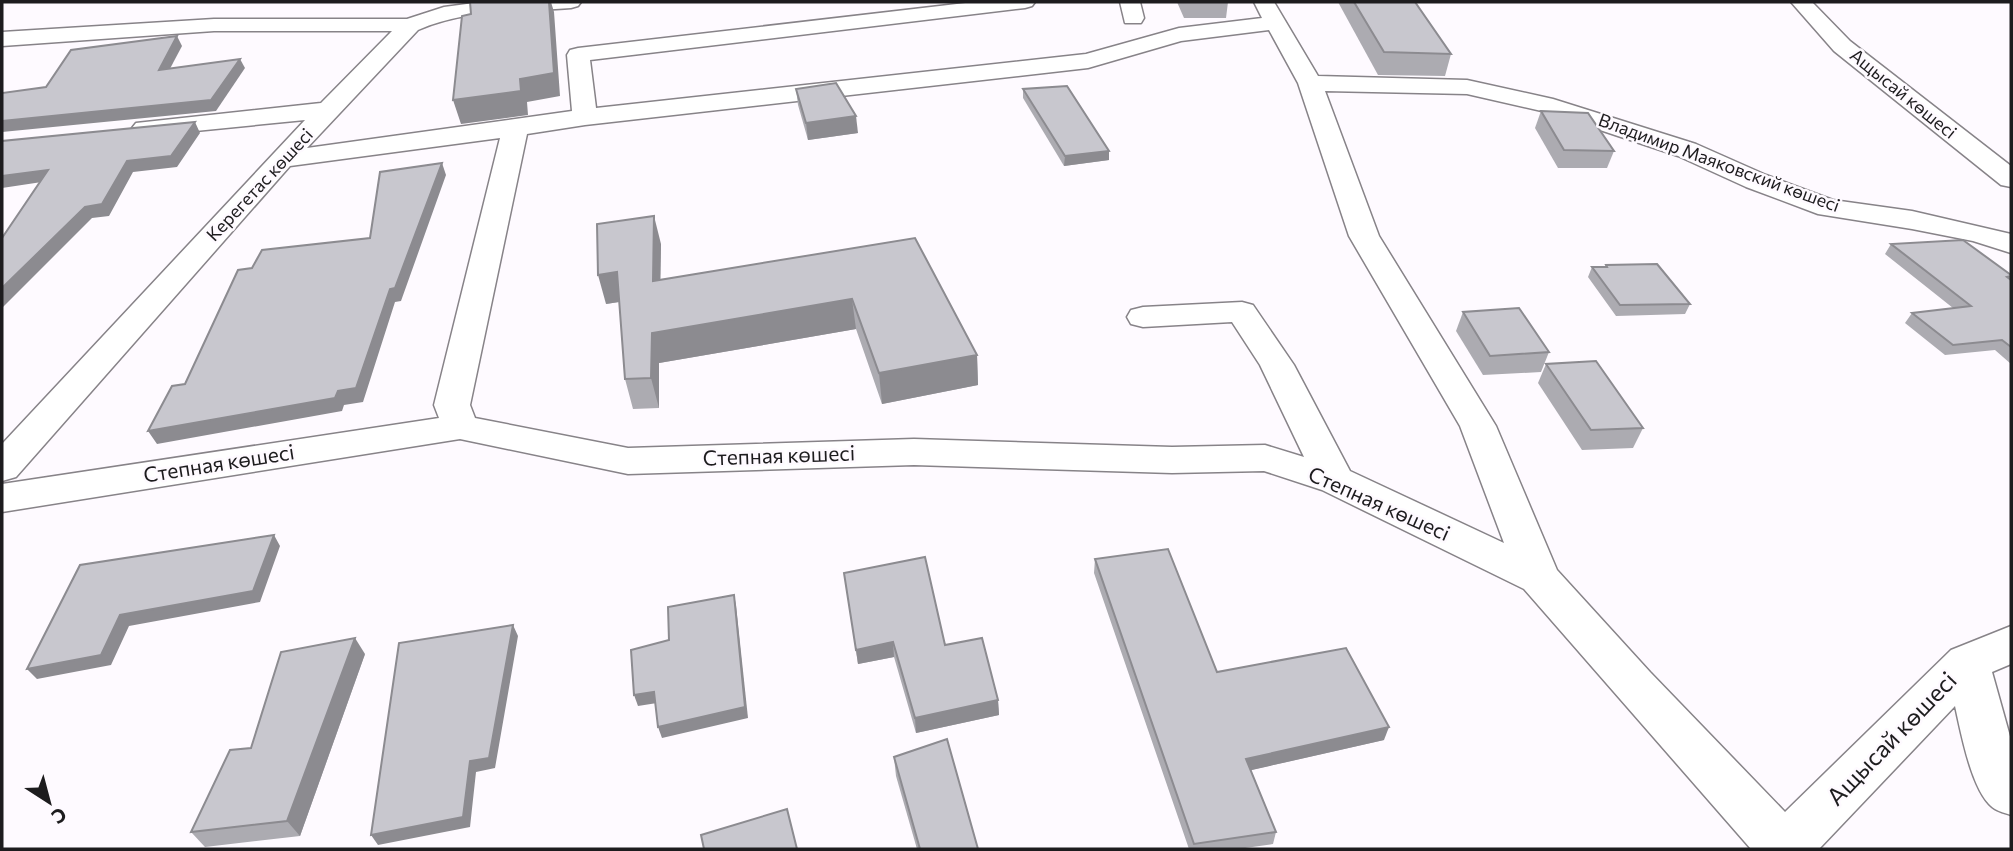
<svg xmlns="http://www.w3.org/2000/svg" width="2013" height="851" font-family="Commissioner,sans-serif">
<rect width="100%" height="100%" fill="#fefaff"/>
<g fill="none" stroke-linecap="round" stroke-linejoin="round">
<defs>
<g id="street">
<path d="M482 2H581L578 6 571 8C520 12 465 9 418 30L307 148 572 111 567 55 570 50 578 48 974 2H1035L1032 6 1025 8 590 60 596 108 1086 54 1179 28 1262 18 1254 2H1274L1318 76 1467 80 1553 99 1696 144 1766 175 1833 200 1912 211 2011 234V253L1973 241 1912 229 1818 214 1746 187 1678 156 1546 112 1467 94 1325 91 1379 236 1496 426 1557 570 1650 672 1785 812 1951 650 2011 626V664L1992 672 2011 740V815C2006 813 2000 812 1995 809 1972 795 1961 732 1955 706L1819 849H1751L1524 589 1322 490 1264 471 1172 473 914 465 628 474 460 439 2 512V484L439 418 434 405 500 138 290 166 16 477 2 481V444L305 120 145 136 136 133 132 128 136 123 321 103 392 31H214L2 46V32L214 19H407L444 7ZM1269 30 1298 83 1349 236 1460 426 1504 543 1350 471 1294 365 1253 305 1242 302 1143 307 1131 310 1127 317 1131 324 1143 327 1232 322 1260 365 1304 457 1265 445 1172 447 914 439 628 448 475 418 470 405 527 134 585 125 1088 68 1181 41Z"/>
<polygon points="1120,2 1140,2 1144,18 1141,23 1125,23"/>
<polygon points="1791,2 1812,2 1850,41 2011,166 2011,187 2001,185 1834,51"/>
</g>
</defs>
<use href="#street" stroke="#878388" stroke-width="3"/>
<use href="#street" fill="#fff" fill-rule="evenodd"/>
</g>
<g fill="#acabb1">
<polygon points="1177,2 1228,2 1226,18 1184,18"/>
<polygon points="1338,2 1415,2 1451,54 1445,76 1378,75"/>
<polygon points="796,89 858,133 808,140 798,105"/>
<polygon points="1023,89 1109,151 1109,160 1064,166 1023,98"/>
<polygon points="1541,111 1614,151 1607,168 1558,168 1535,128"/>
<polygon points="915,238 977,355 978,385 882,404 856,329 659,363 659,408 633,409 625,379 619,302 606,304 661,244 660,280"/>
<polygon points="1891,244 2011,275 2011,364 1995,350 1945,355 1905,323 1912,313 1953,308 1885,254"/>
<polygon points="1606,265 1690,304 1685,314 1616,316 1588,277 1592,267 1605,267"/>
<polygon points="1463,312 1549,352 1541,372 1483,375 1456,331"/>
<polygon points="1546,364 1643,428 1633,448 1582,450 1538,383"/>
<polygon points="1095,559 1217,672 1384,740 1251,770 1276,832 1273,844 1238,849 1189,849 1094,573"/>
<polygon points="844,573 945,645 998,700 999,715 916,733 894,657 858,664"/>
<polygon points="365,654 300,836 205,847 191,832 251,748"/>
<polygon points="894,757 978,849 917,849 896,776"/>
</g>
<g fill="#8c8b90">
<polygon points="549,2 551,2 554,12 560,96 527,102 528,115 461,124 453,100 520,79"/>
<polygon points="177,36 182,46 164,80 159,70"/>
<polygon points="240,59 245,68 216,111 2,132 2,121"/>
<polygon points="856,116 858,133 808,140 806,123"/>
<polygon points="195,122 200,133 177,167 133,172 109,216 92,218 2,308 2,288 127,161"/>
<polygon points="1109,151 1109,160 1064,166 1065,156"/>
<polygon points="442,163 446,175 401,301 395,302 363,402 344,405 342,411 157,444 148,431 390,289"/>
<polygon points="48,170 55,180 2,188 2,176"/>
<polygon points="654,216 661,244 660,310 653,281"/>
<polygon points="617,272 625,301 606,304 598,275"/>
<polygon points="852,299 856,329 659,363 659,408 651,378 652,333"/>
<polygon points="977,355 978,385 882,404 879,373"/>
<polygon points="274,535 280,546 260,602 129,626 111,665 37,679 27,669 120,615"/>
<polygon points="734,595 736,605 748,718 662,738 658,727"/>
<polygon points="513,625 518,636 495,768 476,772 470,827 378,845 371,835"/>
<polygon points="355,638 365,654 300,836 287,821"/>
<polygon points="893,642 894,657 858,664 856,650"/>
<polygon points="654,692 657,703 638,706 634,695"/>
<polygon points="998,700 999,715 916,733 915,718"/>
<polygon points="1389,727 1384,740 1243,772 1246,759"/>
</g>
<g fill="#c8c7ce" stroke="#8c8b90" stroke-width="2">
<polygon points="470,2 549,2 554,73 520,79 521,91 453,100 462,16 471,14"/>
<polygon points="1354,2 1415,2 1451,54 1384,52"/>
<polygon points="177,36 159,70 240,59 211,100 2,121 2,93 46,87 71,50"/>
<polygon points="836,83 856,116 806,123 796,89"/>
<polygon points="1067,86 1109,151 1065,156 1023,89"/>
<polygon points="1541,111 1588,113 1614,151 1564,150"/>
<polygon points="195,122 171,156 127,161 102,204 85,207 2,288 2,238 48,170 2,176 2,141"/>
<polygon points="442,163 395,288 390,289 356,388 338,391 335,398 148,431 172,386 185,384 238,270 252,268 262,250 370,238 380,172"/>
<polygon points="654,216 653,281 915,238 977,355 879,373 852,299 652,333 651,378 625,379 617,272 598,275 597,224"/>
<polygon points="1963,240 2011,275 2011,276 2007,277 2011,280 2011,347 2002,340 1953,345 1912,313 1971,306 1891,244"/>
<polygon points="1657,264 1690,304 1620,305 1592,267 1607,267 1606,265"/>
<polygon points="1519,308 1549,352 1490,356 1463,312"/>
<polygon points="1596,361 1643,428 1591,430 1546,364"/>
<polygon points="274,535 253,591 120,615 101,655 27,669 80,565"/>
<polygon points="1168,549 1217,672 1346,648 1389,727 1246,759 1276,832 1194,844 1095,559"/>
<polygon points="925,557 945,645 982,638 998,700 915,718 893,642 856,650 844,573"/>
<polygon points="734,595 745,707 658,727 654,692 634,695 631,650 669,640 668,607"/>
<polygon points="513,625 489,758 470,761 463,817 371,835 399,643"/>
<polygon points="355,638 287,821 191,832 230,750 251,748 281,652"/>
<polygon points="947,739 978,849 920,849 894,757"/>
<polygon points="787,809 797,849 704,849 701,835"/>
</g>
<g text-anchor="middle" stroke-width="5" stroke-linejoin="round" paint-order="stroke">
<g font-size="18" fill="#1d1c1e" stroke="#fefaff">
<text transform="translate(1903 94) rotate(39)" y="6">Ащысай көшесі</text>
<text transform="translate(1719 163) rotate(20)" y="6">Владимир Маяковский көшесі</text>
<text transform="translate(260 185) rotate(-47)" y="6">Керегетас көшесі</text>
</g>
<g font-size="21" fill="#1d1c1e" stroke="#fefaff">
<text transform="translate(779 456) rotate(-2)" y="7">Степная көшесі</text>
<text transform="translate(219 464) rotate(-9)" y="7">Степная көшесі</text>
<text transform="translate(1379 504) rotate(24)" y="7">Степная көшесі</text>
</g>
<g font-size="24" fill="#1d1c1e" stroke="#fefaff">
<text transform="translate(1892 739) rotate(-46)" y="8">Ащысай көшесі</text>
</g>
</g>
<rect width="2013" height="851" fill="none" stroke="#1d1c1e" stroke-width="7"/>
<g transform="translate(49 802) rotate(144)" stroke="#fefaff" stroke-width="5" paint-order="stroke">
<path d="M0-5L12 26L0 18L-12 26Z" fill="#1d1c1e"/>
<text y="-10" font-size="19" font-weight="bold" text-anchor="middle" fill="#1d1c1e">С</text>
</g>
</svg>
